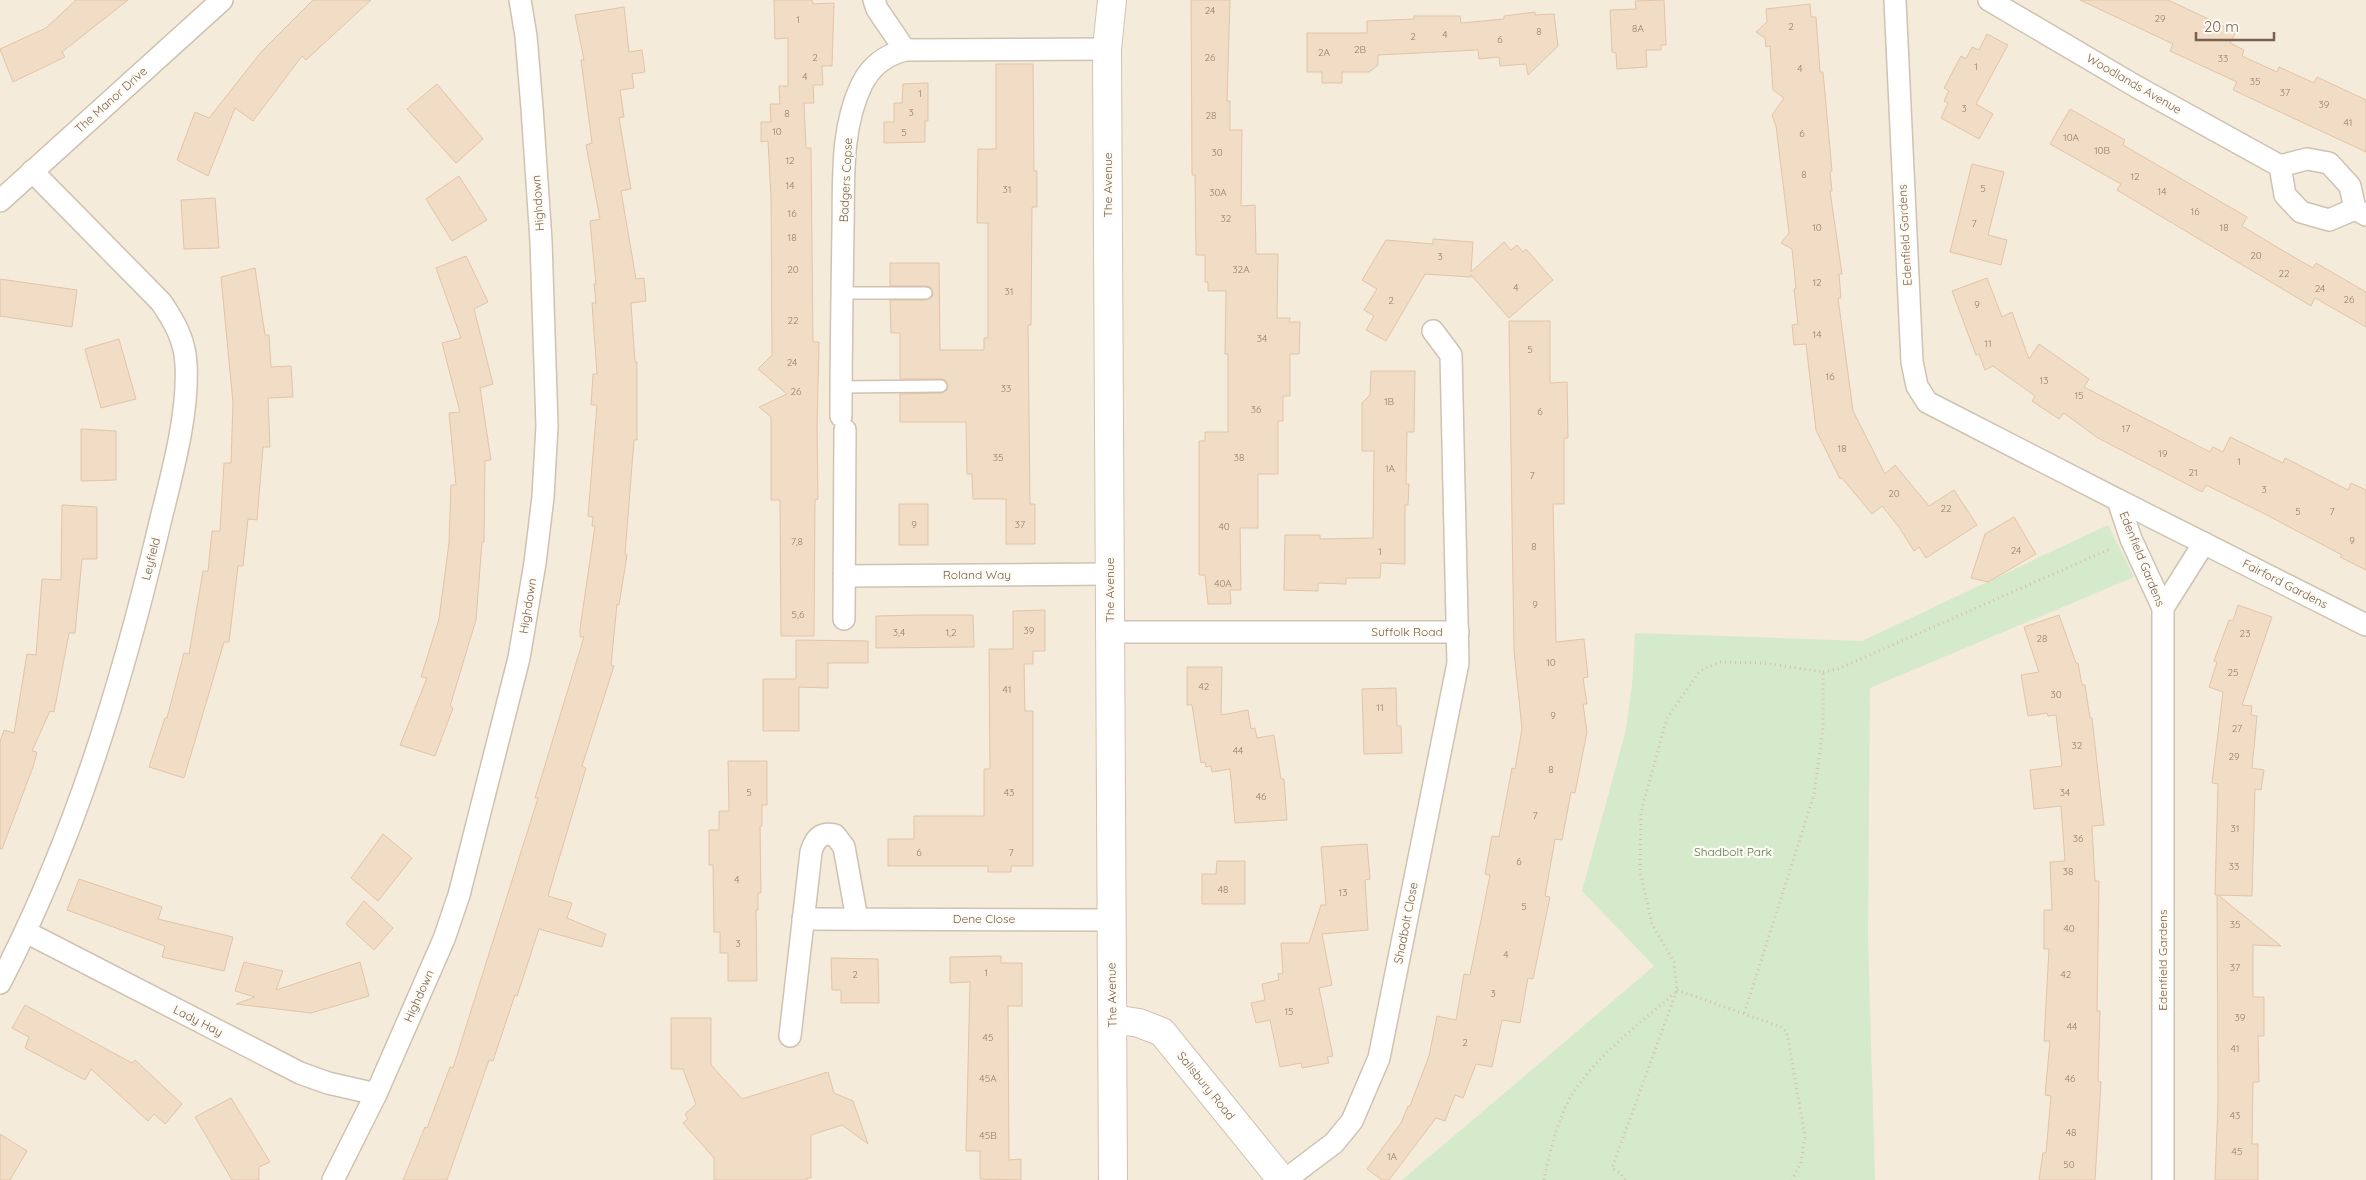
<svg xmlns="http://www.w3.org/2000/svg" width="2366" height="1180" font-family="Quicksand,sans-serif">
<rect width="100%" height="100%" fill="#fcf8ed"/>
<rect fill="#f4ebdb" x="0" y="0" width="2366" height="1180"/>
<polygon fill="#d4eacb" points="2108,525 2134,577 1870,688 1868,936 1875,1180 1402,1180 1654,966 1582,891 1626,730 1632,685 1635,633 1862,641"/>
<g fill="#f1dcc5" stroke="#e3c4a6">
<polygon points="76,0 128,0 62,52 65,57 13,82 0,49 46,28"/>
<polygon points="313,0 371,0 306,60 302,56 253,121 235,108 208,176 177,160 195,112 209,118 262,51"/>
<polygon points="774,0 812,0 813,4 834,3 832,66 822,66 823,85 813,85 814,103 804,103 806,148 811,148 813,342 819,342 817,427 818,499 815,500 814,636 781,636 780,500 771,500 771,417 759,407 787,394 758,369 772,355 771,197 768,141 761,142 761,122 771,122 770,104 780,104 779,86 788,86 788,38 775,39"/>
<polygon points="1191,0 1230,0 1227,101 1230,101 1230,130 1242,130 1241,206 1255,205 1256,254 1278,254 1277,318 1290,318 1289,322 1300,322 1299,354 1290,354 1290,396 1283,396 1283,421 1278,421 1278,474 1258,474 1258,528 1240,528 1241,590 1230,590 1231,604 1208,604 1205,575 1199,575 1199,441 1205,441 1205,432 1228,432 1228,354 1225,354 1226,291 1208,291 1208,282 1205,282 1205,255 1196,255 1195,175 1192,175"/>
<polygon points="1664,0 1666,45 1661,45 1661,50 1646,50 1647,67 1617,69 1616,53 1612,52 1610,10 1636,9 1635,1"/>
<polygon points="2080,0 2168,0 2236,32 2230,43 2244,50 2242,56 2277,72 2279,67 2314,83 2317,77 2366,100 2366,152 2233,90 2237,82 2170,51 2173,44"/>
<polygon points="1810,4 1811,17 1816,17 1820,72 1823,72 1832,171 1830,172 1832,191 1830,191 1842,274 1839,274 1841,298 1838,298 1853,411 1885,474 1895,465 1929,506 1954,490 1977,525 1926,558 1919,547 1914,551 1899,527 1882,506 1872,514 1842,478 1840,479 1816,430 1806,344 1794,345 1792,325 1798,324 1794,289 1796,289 1792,249 1781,243 1789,233 1776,126 1772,115 1784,98 1773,90 1770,46 1766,47 1765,38 1756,32 1767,22 1766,9"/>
<polygon points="624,7 629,52 642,50 645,72 632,74 634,88 620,90 624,117 619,118 631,189 621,191 636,279 644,278 646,301 631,303 635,362 637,362 637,440 634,440 625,554 627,555 619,605 617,604 611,665 614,666 582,766 586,768 548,896 572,903 567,918 606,934 602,947 539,929 517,996 515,995 493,1061 489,1060 447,1180 403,1180 425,1127 427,1128 450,1067 453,1068 538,798 535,798 584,637 580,637 580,629 595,526 592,526 593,517 588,516 597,405 591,405 593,374 597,374 592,303 596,303 594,284 596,284 590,221 600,219 586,145 592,143 581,60 584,60 575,15"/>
<polygon points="1535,12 1535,15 1554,14 1558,46 1528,75 1526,64 1500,66 1499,57 1479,59 1478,50 1378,55 1378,65 1369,72 1342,72 1342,83 1322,83 1322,72 1307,72 1307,33 1367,33 1367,21 1414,19 1414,16 1460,16 1461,23 1504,19 1504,16"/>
<polygon points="1987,34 2008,45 1976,104 1993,114 1979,139 1941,118 1948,103 1944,101 1949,91 1944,88 1961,56 1966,59 1972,47 1979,50"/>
<polygon points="996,64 1033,64 1034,171 1037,171 1037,207 1032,207 1031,325 1028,325 1030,504 1035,504 1035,544 1006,544 1006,499 973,499 972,474 967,474 966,422 900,422 900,394 942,393 947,390 948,385 945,380 941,379 900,379 900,333 891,333 890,300 926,300 932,297 933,293 930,287 926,286 890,286 890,263 939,263 940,350 984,350 984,338 988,338 988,223 977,223 978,149 996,149"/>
<polygon points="928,83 928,121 925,121 925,142 884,143 884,122 894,122 894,103 902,103 903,84"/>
<polygon points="437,84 483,139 456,163 407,109"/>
<polygon points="2070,109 2125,140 2123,145 2247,217 2242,226 2280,249 2313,268 2316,263 2366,292 2366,327 2315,298 2311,306 2117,190 2121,184 2050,144"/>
<polygon points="1972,164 2004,172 1988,235 2007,240 2001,265 1950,252"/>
<polygon points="459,176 487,220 452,241 426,199"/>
<polygon points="215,198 219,248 184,249 181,200"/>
<polygon points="1433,239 1473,242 1471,272 1504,242 1511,250 1517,245 1523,252 1526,249 1553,280 1509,318 1471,275 1471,277 1425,274 1386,341 1366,330 1374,316 1364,310 1377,289 1362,280 1386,240 1433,244"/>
<polygon points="466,256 488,302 474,309 493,384 480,388 491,460 485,461 484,542 482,542 476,620 450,706 453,708 435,756 400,745 427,678 421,677 439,619 449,543 451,485 456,485 449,413 460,412 442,343 461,338 436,268"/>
<polygon points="255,268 265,335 269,335 271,367 291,366 293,397 268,398 270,447 263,447 257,520 248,519 243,566 238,566 229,642 224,642 184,778 149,767 165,718 167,718 184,653 189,654 203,571 208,571 212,531 220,531 224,463 231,463 233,403 221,277"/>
<polygon points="1987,278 2002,317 2012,312 2029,359 2039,344 2089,379 2084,387 2210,452 2213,447 2223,452 2230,437 2283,463 2285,458 2348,490 2351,483 2366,490 2366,570 2340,557 2342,555 2263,513 2206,485 2202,492 2098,438 2064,413 2059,419 2032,401 2035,396 1993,366 1985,370 1979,354 1976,355 1952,291"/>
<polygon points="0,279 77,290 72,327 0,316"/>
<polygon points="1509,321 1550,321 1550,383 1567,382 1568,438 1564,438 1564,504 1553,504 1556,642 1584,639 1588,677 1583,678 1587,704 1583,704 1587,732 1575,793 1571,792 1562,840 1555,839 1545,896 1550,897 1533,979 1528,978 1520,1023 1502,1020 1492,1067 1476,1064 1463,1098 1455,1095 1445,1121 1436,1118 1389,1180 1382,1180 1367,1169 1401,1123 1408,1106 1410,1106 1429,1056 1437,1016 1456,1020 1464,974 1470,975 1490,875 1485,874 1492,836 1499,837 1512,768 1515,769 1522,729 1514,651"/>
<polygon points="119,339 136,399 101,408 85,349"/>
<polygon points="1371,371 1415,371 1414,432 1407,432 1406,484 1409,484 1408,505 1405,505 1405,564 1381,563 1380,578 1346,578 1346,584 1318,583 1318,591 1284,590 1285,535 1320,535 1320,539 1373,538 1374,451 1362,451 1362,403 1370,395"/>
<polygon points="81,429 116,431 116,480 81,481"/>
<rect x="899" y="504" width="29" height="41"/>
<polygon points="62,505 97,507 97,559 82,559 75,633 69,633 54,712 50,711 32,751 37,752 33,767 2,849 0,849 0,742 4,730 14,733 27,654 36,655 42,579 61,580"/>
<polygon points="2014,517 2036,554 1988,582 1971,578 1985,534"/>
<polygon points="2238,605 2272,617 2242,705 2252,706 2251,715 2257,716 2252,768 2264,770 2261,790 2255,789 2252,896 2218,895 2281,946 2253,945 2253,997 2264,997 2264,1036 2258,1036 2259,1082 2253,1082 2252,1144 2258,1144 2258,1180 2215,1180 2218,1103 2217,895 2215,895 2218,784 2212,783 2223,692 2209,687 2217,662 2214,661 2229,620 2233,621"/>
<polygon points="1045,610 1045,651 1033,651 1033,664 1024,664 1025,711 1033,711 1033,866 1011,866 1011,872 988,872 988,866 888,866 888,839 914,839 914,816 984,816 984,769 990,769 989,649 1013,649 1013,611"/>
<polygon points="921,615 973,615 974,647 876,648 876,616"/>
<polygon points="2059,615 2076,663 2078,663 2082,685 2085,685 2090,718 2092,718 2104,825 2092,826 2095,881 2099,881 2097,1011 2100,1011 2098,1081 2101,1082 2095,1180 2039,1180 2043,1153 2046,1153 2051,1096 2045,1095 2050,1041 2044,1041 2049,949 2044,949 2044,910 2052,910 2050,862 2065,861 2061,806 2034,809 2030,770 2062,766 2056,715 2048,716 2047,713 2028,716 2021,675 2039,672 2024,627"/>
<polygon points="796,640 868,641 868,663 828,663 828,688 799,687 799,731 763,731 763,679 796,679"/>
<polygon points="1187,667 1222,667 1221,715 1248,710 1251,729 1255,728 1257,738 1274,735 1281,779 1284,779 1287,820 1235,823 1230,769 1212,772 1211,766 1206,767 1205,762 1201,763 1192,705 1187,705"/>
<polygon points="1396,688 1397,726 1401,726 1402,753 1364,754 1362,689"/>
<polygon points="728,761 767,761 767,805 762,805 762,826 760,826 761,893 758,893 758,910 756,910 757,981 728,981 728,953 720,953 720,932 714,932 713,865 709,865 709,830 719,830 719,811 729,811"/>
<polygon points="383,834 412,858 378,901 351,878"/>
<polygon points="1367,844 1370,879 1365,880 1368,930 1322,934 1332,985 1319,988 1333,1056 1327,1057 1329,1063 1302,1068 1301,1063 1280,1067 1270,1020 1256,1023 1251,1003 1265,1000 1262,984 1279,980 1278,974 1283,973 1281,943 1309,943 1321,905 1326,905 1321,847"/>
<polygon points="1217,861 1245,861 1245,904 1202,904 1202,874 1216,874"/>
<polygon points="79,879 162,907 158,919 233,937 224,971 162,957 165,946 67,910"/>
<polygon points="364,901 393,928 374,950 346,924"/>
<polygon points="1001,956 1001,963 1022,963 1022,1006 1008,1006 1009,1160 1021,1159 1021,1180 980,1179 980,1151 966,1151 970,982 950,983 950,957"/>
<polygon points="831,958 878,959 879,1003 841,1003 841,990 832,990"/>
<polygon points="244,962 283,971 276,990 360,962 369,996 311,1013 236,1004 255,997 235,991"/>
<polygon points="25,1005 132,1063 135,1060 182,1104 165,1124 154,1114 148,1121 91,1069 85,1080 25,1048 29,1037 12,1028"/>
<polygon points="671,1018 711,1018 711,1065 742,1099 828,1072 834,1093 853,1101 868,1144 842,1125 811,1135 811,1178 807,1178 807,1180 714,1180 714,1158 683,1123 688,1119 685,1114 696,1104 683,1069 671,1069"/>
<polygon points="231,1098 270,1162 259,1167 259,1180 232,1180 195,1117"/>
<polygon points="0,1134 27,1151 10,1180 0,1180"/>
</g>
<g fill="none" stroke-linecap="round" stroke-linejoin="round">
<defs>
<g id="lane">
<polyline points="842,293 926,293"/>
<polyline points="841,387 941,386"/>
</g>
<g id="street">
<polyline points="874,0 877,9 905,50"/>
<polyline points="1895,0 1912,362 1917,386 1927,402 2118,500 2131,539 2163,608 2163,1180"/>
<polyline points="1989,0 2137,87 2280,166 2307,159 2329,163 2350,186 2355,209 2366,215"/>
<polyline points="2280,166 2285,195 2301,212 2329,220 2355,209"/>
<polyline points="0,201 222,0"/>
<path d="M841 416C841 354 842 292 843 230 844 183 840 128 862 84 871 66 886 55 905 50L1107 49"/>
<polyline points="2118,500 2366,625"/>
<polyline points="844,576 1110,574"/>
<polyline points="2163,608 2204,543"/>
<polyline points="844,619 845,430"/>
<polyline points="1110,632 1458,632"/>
<polyline points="803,919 1111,920"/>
<polyline points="26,932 300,1073 328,1083 376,1094"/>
<path d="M0 983C74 840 121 687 158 531 170 480 189 417 186 364 185 340 174 321 161 302L32 171"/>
<path d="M790 1036 811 852C815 839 820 832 835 835L844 847 857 919"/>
<polyline points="333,1180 376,1094 444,939 459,895 519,658 535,563 543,497 547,426 541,241 532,108 526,36 520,0"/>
<polyline points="1285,1180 1334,1143 1352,1121 1379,1058 1458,663 1451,355 1433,331"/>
</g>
<g id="secondary">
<polyline points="1112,0 1107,49 1113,1180"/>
<polyline points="1113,1019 1139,1023 1162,1032 1282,1180"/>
</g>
</defs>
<use href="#lane" stroke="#cfc2b1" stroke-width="14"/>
<use href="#street" stroke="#cfc2b1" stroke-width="24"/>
<use href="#secondary" stroke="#d2c3b0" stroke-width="30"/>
<g stroke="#d6bfa7" stroke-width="3" stroke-dasharray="1 4" stroke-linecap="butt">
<polyline points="1823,672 1838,669 2110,549"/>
<polyline points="1677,990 1781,1027 1787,1032 1805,1137 1801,1163 1792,1180"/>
<path d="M1544 1180C1548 1157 1559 1116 1571 1096 1598 1054 1640 1023 1677 991"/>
<polyline points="1625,1180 1621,1174 1612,1168 1677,990 1674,962 1652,924 1640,871 1641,812 1667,718 1700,671 1719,662 1764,663 1823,672 1823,728 1814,795 1744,1014"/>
</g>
<use href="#lane" stroke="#fff" stroke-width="11"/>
<use href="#street" stroke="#fff" stroke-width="21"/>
<use href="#secondary" stroke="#fff" stroke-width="28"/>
</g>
<g text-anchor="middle" stroke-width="4.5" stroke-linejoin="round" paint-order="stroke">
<g font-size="10" fill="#96806c">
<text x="1210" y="14">24</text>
<text x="2160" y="22">29</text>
<text x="798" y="23">1</text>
<text x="1791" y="30">2</text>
<text x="1638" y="32">8A</text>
<text x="1539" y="35">8</text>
<text x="1445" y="38">4</text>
<text x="1413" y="40">2</text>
<text x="1500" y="43">6</text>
<text x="1360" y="53">2B</text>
<text x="1324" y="56">2A</text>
<text x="815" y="61">2</text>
<text x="1210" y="61">26</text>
<text x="2223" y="62">33</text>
<text x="1976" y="70">1</text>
<text x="1800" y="72">4</text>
<text x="805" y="80">4</text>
<text x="2255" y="85">35</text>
<text x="2285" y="96">37</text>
<text x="920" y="97">1</text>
<text x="2324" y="108">39</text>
<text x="1964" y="112">3</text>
<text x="911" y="116">3</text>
<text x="787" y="117">8</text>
<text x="1211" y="119">28</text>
<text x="2348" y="126">41</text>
<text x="777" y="135">10</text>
<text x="904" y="136">5</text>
<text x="1802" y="137">6</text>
<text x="2071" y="141">10A</text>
<text x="2102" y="154">10B</text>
<text x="1217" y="156">30</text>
<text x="790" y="164">12</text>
<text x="1804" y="178">8</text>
<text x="2135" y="180">12</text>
<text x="790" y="189">14</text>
<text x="1983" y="192">5</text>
<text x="1007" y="193">31</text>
<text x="2162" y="195">14</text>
<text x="1218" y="196">30A</text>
<text x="2195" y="215">16</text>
<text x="792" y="217">16</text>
<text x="1226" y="222">32</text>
<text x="1974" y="227">7</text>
<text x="1817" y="231">10</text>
<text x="2224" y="231">18</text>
<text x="792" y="241">18</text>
<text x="2256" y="259">20</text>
<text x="1440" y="260">3</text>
<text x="793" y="273">20</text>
<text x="1241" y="273">32A</text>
<text x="2284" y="277">22</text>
<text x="1817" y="286">12</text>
<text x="1516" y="291">4</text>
<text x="2320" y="292">24</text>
<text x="1009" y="295">31</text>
<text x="2349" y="303">26</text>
<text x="1391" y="304">2</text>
<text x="1977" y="308">9</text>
<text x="793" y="324">22</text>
<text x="1817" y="338">14</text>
<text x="1262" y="342">34</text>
<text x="1988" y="347">11</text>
<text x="1530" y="353">5</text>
<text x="792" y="366">24</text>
<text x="1830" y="380">16</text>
<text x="2044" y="384">13</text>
<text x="1006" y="392">33</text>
<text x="796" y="395">26</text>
<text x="2079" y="399">15</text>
<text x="1389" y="405">1B</text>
<text x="1256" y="413">36</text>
<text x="1540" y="415">6</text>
<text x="2126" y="432">17</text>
<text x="1842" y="452">18</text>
<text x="2163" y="457">19</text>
<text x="998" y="461">35</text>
<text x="1239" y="461">38</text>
<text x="2239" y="465">1</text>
<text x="1390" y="472">1A</text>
<text x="2193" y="476">21</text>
<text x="1532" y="479">7</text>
<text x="2264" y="493">3</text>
<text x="1894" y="497">20</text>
<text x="1946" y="512">22</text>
<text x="2298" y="515">5</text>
<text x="2332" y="515">7</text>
<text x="914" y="528">9</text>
<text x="1020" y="528">37</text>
<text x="1224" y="530">40</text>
<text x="2352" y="544">9</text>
<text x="797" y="545">7,8</text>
<text x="1534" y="550">8</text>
<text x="2016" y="554">24</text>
<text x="1380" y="555">1</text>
<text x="1223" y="587">40A</text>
<text x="1535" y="608">9</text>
<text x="798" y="618">5,6</text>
<text x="1029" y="634">39</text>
<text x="899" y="636">3,4</text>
<text x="951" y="636">1,2</text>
<text x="2245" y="637">23</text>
<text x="2042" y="642">28</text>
<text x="1551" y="666">10</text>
<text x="2233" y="676">25</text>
<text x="1204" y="690">42</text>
<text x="1007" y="693">41</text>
<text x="2056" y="698">30</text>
<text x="1380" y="711">11</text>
<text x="1553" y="719">9</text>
<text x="2237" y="732">27</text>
<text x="2077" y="749">32</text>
<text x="1238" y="754">44</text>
<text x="2234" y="760">29</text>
<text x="1551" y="773">8</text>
<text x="749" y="796">5</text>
<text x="1009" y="796">43</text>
<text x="2065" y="796">34</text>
<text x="1261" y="800">46</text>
<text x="1535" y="819">7</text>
<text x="2235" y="832">31</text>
<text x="2078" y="842">36</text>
<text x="919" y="856">6</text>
<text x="1011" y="856">7</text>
<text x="1519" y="865">6</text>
<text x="2234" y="870">33</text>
<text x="2068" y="875">38</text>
<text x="737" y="883">4</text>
<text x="1223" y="893">48</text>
<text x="1343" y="896">13</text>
<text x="1524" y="910">5</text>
<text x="2235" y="928">35</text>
<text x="2069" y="932">40</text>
<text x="738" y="947">3</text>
<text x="1506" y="958">4</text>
<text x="2235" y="971">37</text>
<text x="986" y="976">1</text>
<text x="855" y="978">2</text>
<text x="2066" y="978">42</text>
<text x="1493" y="997">3</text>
<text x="1289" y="1015">15</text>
<text x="2240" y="1021">39</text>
<text x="2072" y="1030">44</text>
<text x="988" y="1041">45</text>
<text x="1465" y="1046">2</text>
<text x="2235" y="1052">41</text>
<text x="988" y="1082">45A</text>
<text x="2070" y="1082">46</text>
<text x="2235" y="1119">43</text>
<text x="2071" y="1136">48</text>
<text x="988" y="1139">45B</text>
<text x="2237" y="1155">45</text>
<text x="1392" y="1160">1A</text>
<text x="2069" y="1168">50</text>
</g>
<g font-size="12" fill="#78624f" stroke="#fefbf4">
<text transform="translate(2134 84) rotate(30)" y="4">Woodlands Avenue</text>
<text transform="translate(111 100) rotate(-42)" y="4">The Manor Drive</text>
<text transform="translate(846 180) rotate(-87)" y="4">Badgers Copse</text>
<text transform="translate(1108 185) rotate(-90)" y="4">The Avenue</text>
<text transform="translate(538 203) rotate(-94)" y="4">Highdown</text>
<text transform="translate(1905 235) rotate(-93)" y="4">Edenfield Gardens</text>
<text transform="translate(151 559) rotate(-76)" y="4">Leyfield</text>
<text transform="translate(2142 559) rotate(68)" y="4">Edenfield Gardens</text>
<text x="977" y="579">Roland Way</text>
<text transform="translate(2285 584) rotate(27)" y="4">Fairford Gardens</text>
<text transform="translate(1110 590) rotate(-90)" y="4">The Avenue</text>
<text transform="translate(528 606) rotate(-81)" y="4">Highdown</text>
<text x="1407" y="636">Suffolk Road</text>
<text x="984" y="923">Dene Close</text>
<text transform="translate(1406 923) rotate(-79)" y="4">Shadbolt Close</text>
<text transform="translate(2163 960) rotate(-90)" y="4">Edenfield Gardens</text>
<text transform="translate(1112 995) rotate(-91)" y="4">The Avenue</text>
<text transform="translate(419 996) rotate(-66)" y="4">Highdown</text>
<text transform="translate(198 1021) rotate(27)" y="4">Lady Hay</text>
<text transform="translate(1206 1086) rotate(51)" y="4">Salisbury Road</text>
</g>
<g font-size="12" fill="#517d47" stroke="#fefbf4">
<text x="1733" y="856">Shadbolt Park</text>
</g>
</g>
<path d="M2196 32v8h78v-8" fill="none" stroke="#78624f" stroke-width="2.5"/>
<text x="2204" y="32" font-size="15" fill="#78624f" stroke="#fefbf4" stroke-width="4" paint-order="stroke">20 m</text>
</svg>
